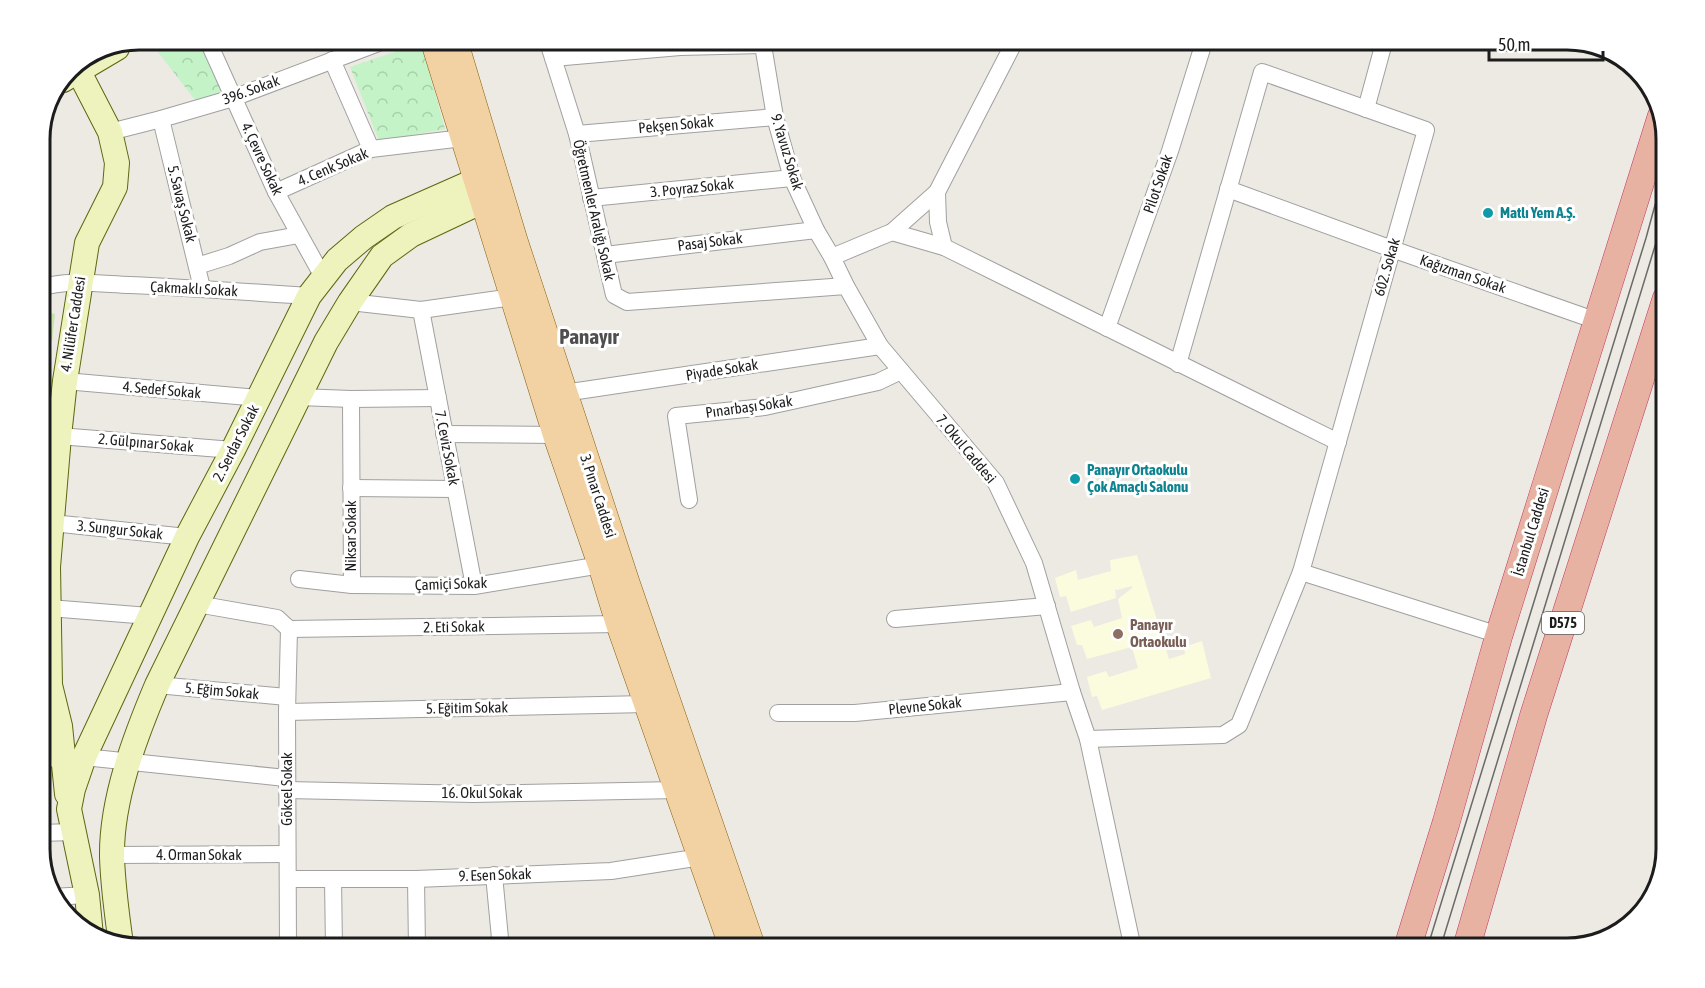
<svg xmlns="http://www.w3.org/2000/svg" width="1705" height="988" font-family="'Asap Condensed',sans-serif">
<defs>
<pattern id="park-crowns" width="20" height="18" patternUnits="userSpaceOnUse" patternTransform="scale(1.5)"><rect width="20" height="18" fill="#c4f3c8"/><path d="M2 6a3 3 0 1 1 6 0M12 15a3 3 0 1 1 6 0" fill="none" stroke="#a8d0ab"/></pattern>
</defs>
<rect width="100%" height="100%" fill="#edeae3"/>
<polygon fill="#fbfbde" points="1137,555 1169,659 1185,654 1184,647 1202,641 1211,678 1102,710 1097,696 1092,697 1087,677 1106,671 1109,677 1138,668 1132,647 1087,659 1082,645 1077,645 1071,626 1091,620 1094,627 1122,618 1118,599 1132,588 1132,586 1117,590 1115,589 1116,598 1071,612 1066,596 1060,597 1055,578 1076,570 1078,580 1111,571 1110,560"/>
<g fill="#c7e2ae">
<polygon points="39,311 55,314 52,341 49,340 50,328 39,327"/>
<polygon points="46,361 50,362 45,401 39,403 39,380 42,376"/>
</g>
<g fill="url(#park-crowns)">
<polygon points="167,39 199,39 226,95 199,105 154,47"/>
<polygon points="421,43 445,129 379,141 350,67"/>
</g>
<polygon fill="#89d4b8" points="558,39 664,39 560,50"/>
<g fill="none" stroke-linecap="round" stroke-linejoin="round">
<defs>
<g id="minor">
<polyline points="207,39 276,192 323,277"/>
<polyline points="547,39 577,134 614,295 627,302 846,286"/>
<polyline points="762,39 775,117 792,178 816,230 832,257"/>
<polyline points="1016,39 937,192 892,232 832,257 846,286 880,346 996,483 1034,563 1072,692 1088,739 1133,949"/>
<polyline points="553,58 680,47 762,45"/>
<polyline points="332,60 371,149"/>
<polyline points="1366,109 1385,39"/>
<polyline points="161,119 202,288"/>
<polyline points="110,132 161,119 233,98 389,39"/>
<polyline points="577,134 775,117"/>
<polyline points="1228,189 1392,249 1597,321"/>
<polyline points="276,192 371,149 463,138"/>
<polyline points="937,192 938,222 944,247"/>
<polyline points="591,198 792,178"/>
<polyline points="892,232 944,247 1338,442"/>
<polyline points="605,255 816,230"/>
<polyline points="197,266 229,256 260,242 299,235"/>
<path d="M39 288C68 279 101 284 130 285 190 288 249 292 309 296"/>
<polyline points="350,302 421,310 513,297"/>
<polyline points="421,310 474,586"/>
<polyline points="1107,328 1170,151 1205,39"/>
<polyline points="65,381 258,398"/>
<polyline points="564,393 880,346"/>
<polyline points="299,397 351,399 438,398"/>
<polyline points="351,399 352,585"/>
<polyline points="444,434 556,435"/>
<polyline points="39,436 59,436 233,450"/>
<polyline points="351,488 455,489"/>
<polyline points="689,500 676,416 765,407 878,382 901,371"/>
<polyline points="52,523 187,537"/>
<polyline points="1301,572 1499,635"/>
<polyline points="299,579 352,585 474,586 601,565"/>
<polyline points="197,604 277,618 289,629"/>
<polyline points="49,608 149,616"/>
<polyline points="895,619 1047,606"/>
<polyline points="289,629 619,624"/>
<polyline points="157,685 287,697"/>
<polyline points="287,712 647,704"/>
<polyline points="778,713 855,713 1072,692"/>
<polyline points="1088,739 1223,735 1239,725 1301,572 1426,130 1262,72 1178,364"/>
<polyline points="39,759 84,757 286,778"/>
<polyline points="287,790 474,794 678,790"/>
<polyline points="39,833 74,832"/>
<polyline points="112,855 287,854"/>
<polyline points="494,875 501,949"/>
<polyline points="288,879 416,879 611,871 701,857"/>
<polyline points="333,879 334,949"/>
<polyline points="416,879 417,949"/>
<polyline points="52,897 87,895"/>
<polyline points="288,949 287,712 289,629"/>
</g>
<g id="secondary">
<polyline points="63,80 117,48"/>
<polyline points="67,794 60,726 50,685 48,567 59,436 65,381 87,243 115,187 117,163 110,132 78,70"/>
<polyline points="91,936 87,895 69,809 73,789 84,757 187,537 233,450 309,296 337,260 364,237 393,217 479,179 489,182 493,187"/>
<path d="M121 944C117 916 113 887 112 857 111 800 135 737 157 685L326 342 350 302 382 256 411 235 483 201 489 184"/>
</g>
<g id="primary">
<polyline points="433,39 556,435 601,565 619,624 733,949"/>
<polyline points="454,39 514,239 627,584 753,949"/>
</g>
<g id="trunk">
<polyline points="1407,949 1446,823 1499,635 1661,117"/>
<polyline points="1466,949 1534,714 1666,299"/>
</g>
</defs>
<use href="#minor" stroke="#a0a0a0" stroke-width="18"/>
<use href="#secondary" stroke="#5c6710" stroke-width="26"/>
<use href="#primary" stroke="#86610f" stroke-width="27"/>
<use href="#trunk" stroke="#c53664" stroke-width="28"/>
<use href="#minor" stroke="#fff" stroke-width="16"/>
<use href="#secondary" stroke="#eef2bc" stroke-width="24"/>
<use href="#primary" stroke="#f2d1a3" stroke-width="26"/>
<use href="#trunk" stroke="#e7b2a1" stroke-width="27"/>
<g stroke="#6a6a6a" stroke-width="1.5">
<polyline points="1427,949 1646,238 1666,165"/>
<polyline points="1440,949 1666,210"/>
</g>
</g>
<g fill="#0f9aa8" stroke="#fff" stroke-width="2">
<circle cx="1488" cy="213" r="6"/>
<circle cx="1075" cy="479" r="6"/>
</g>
<circle fill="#8d6e63" stroke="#fff" stroke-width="2" cx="1118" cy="634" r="6"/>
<g text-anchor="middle" stroke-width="6" stroke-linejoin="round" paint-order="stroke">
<rect fill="#fff" stroke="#606060" stroke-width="1.5" x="1542" y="612" width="42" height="22" rx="4.5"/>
<g font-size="14" font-weight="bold" fill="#1c1c1c">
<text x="1563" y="628">D575</text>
</g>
<g font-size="15" fill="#1c1c1c" stroke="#fff">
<text transform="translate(251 90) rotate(-20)" y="5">396. Sokak</text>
<text transform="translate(676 125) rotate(-5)" y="5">Pekşen Sokak</text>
<text transform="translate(787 152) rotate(73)" y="5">9. Yavuz Sokak</text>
<text transform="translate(262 159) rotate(65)" y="5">4. Çevre Sokak</text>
<text transform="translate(333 167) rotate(-23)" y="5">4. Cenk Sokak</text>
<text transform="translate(1158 184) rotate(-71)" y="5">Pilot Sokak</text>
<text transform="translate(692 188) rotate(-6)" y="5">3. Poyraz Sokak</text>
<text transform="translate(182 204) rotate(76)" y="5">5. Savaş Sokak</text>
<text transform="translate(594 210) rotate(77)" y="5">Öğretmenler Aralığı Sokak</text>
<text transform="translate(710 242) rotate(-7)" y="5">Pasaj Sokak</text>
<text transform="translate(1387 267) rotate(-74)" y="5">602. Sokak</text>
<text transform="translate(1463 274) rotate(19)" y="5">Kağızman Sokak</text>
<text transform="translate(194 289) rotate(3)" y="5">Çakmaklı Sokak</text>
<text transform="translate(73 324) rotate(-81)" y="5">4. Nilüfer Caddesi</text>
<text transform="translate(722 370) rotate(-9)" y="5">Piyade Sokak</text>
<text transform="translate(162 390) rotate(5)" y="5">4. Sedef Sokak</text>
<text transform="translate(749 407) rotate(-8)" y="5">Pınarbaşı Sokak</text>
<text transform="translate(146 443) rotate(5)" y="5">2. Gülpınar Sokak</text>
<text transform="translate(236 443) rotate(-63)" y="5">2. Serdar Sokak</text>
<text transform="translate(447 448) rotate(79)" y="5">7. Ceviz Sokak</text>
<text transform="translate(966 449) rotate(50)" y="5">7. Okul Caddesi</text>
<text transform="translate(598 496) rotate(72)" y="5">3. Pınar Caddesi</text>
<text transform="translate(120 530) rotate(6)" y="5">3. Sungur Sokak</text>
<text transform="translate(1531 532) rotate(-73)" y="5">İstanbul Caddesi</text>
<text transform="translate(351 536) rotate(-90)" y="5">Niksar Sokak</text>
<text transform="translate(451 584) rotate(-2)" y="5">Çamiçi Sokak</text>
<text transform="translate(454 627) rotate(-1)" y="5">2. Eti Sokak</text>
<text transform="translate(222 691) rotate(5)" y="5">5. Eğim Sokak</text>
<text transform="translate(925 706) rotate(-6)" y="5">Plevne Sokak</text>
<text transform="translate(467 708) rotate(-1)" y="5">5. Eğitim Sokak</text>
<text transform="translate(287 789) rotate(-90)" y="5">Göksel Sokak</text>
<text x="482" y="798">16. Okul Sokak</text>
<text x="199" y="860">4. Orman Sokak</text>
<text transform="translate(495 875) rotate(-2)" y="5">9. Esen Sokak</text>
</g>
<g font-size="15" font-weight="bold" fill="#0d838f" stroke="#fff" text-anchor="start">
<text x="1500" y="218">Matlı Yem A.Ş.</text>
<text x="1087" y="475">Panayır Ortaokulu<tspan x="1087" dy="17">Çok Amaçlı Salonu</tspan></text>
</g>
<g font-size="15" font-weight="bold" fill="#785e54" stroke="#fff" text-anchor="start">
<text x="1130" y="630">Panayır<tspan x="1130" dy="17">Ortaokulu</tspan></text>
</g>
<g font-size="21" font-weight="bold" fill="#4f4f4f" stroke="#fff">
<text x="589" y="344">Panayır</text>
</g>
</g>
<path d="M0 0H1705V988H0ZM139 50H1567A89 89 0 0 1 1656 139V849A89 89 0 0 1 1567 938H139A89 89 0 0 1 50 849V139A89 89 0 0 1 139 50Z" fill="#fff" fill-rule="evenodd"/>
<path fill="none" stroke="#1c1c1c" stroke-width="3" d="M139 50H1567A89 89 0 0 1 1656 139V849A89 89 0 0 1 1567 938H139A89 89 0 0 1 50 849V139A89 89 0 0 1 139 50Z"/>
<path d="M1489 51v9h114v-9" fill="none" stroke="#1c1c1c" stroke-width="3"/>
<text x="1498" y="51" font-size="18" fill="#1c1c1c" stroke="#ffffff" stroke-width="4.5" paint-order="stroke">50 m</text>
</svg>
